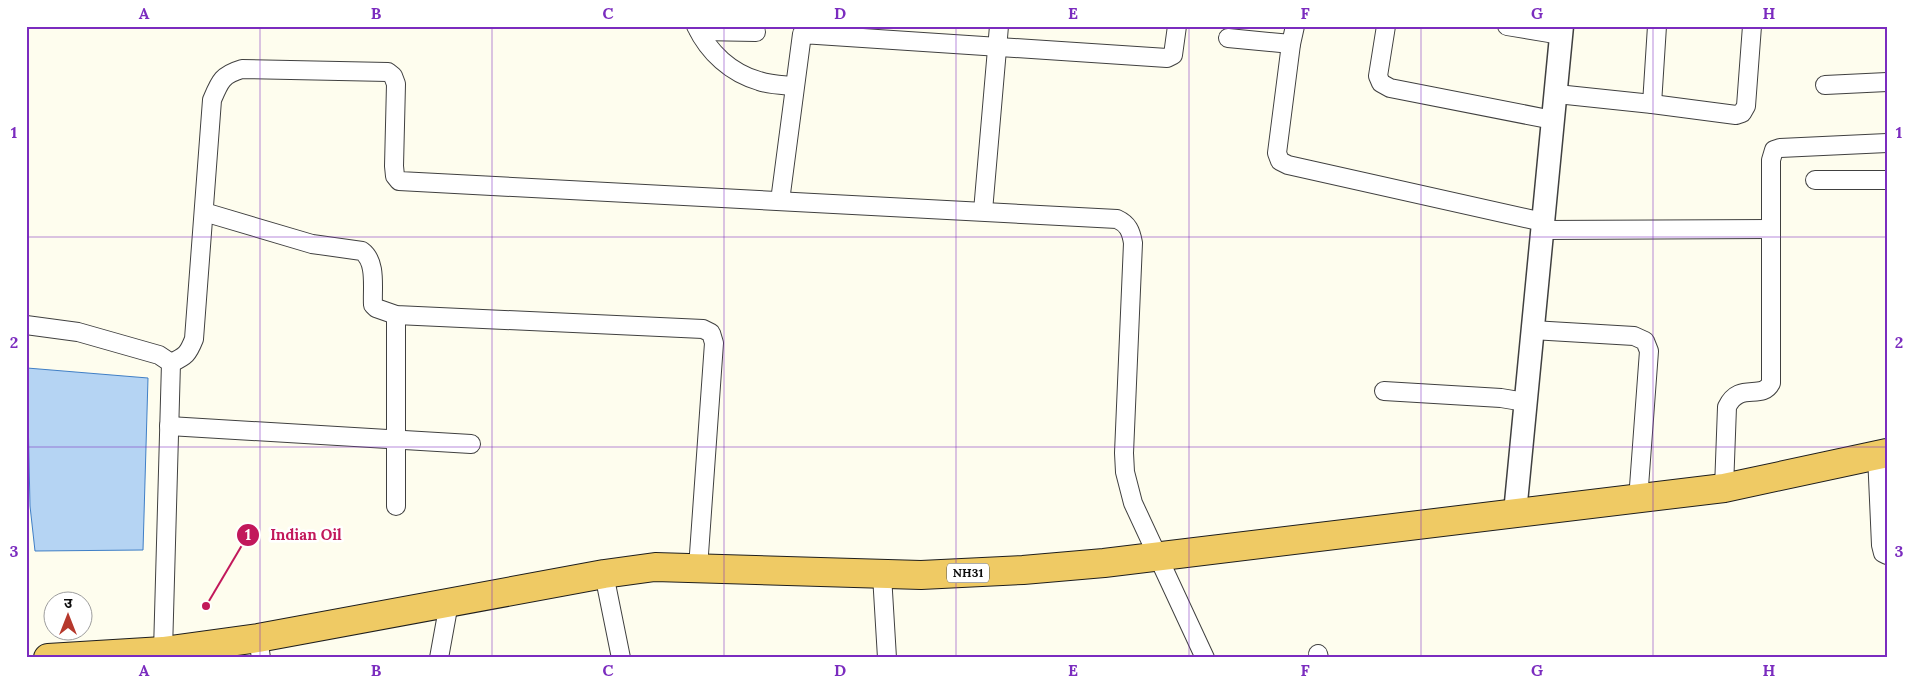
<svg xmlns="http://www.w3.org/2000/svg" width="1913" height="684" font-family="Lora,'Noto Sans Devanagari',serif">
<rect width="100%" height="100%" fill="#fefdee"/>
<polygon fill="#b5d4f3" stroke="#407fc6" points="27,368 148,378 143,550 35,551 30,506"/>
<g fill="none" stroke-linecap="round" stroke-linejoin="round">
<defs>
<g id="minor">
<path d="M696 26C709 53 731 73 759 81 770 85 783 85 794 86"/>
<polyline points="1295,26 1291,44 1277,153 1280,161 1288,165 1543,222"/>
<polyline points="1386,26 1378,76 1381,83 1390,88 1553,120"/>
<polyline points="1507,26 1561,35"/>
<polyline points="699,31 756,32"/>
<polyline points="1228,38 1291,44"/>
<polyline points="1825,85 1887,82"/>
<polyline points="1557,94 1652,104 1736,115 1742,113 1746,106 1752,26"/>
<polyline points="1652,104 1657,26"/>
<polyline points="1815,180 1887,180"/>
<polyline points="780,201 802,34 1167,58 1173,55 1177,26"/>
<polyline points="983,211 999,26"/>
<path d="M204 212 312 244 362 251C377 262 372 288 373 305L376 308 396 315 703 329 711 333 714 343 698 568"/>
<polyline points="1542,230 1771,229"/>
<polyline points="26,325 78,332 159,355 171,363 163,651"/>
<polyline points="1532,330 1634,336 1645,341 1649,351 1638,500"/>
<path d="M171 363C186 356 188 354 194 339L212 100C220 81 222 75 242 69L388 72 393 76 396 84 394 166 395 176 399 181 1117 219C1128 224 1131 231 1133 243L1124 453 1125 472 1133 503 1205 658"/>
<polyline points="1384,391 1501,398 1525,402"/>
<polyline points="169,426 471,444"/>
<polyline points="1877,455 1881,545 1883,553 1887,555"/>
<path d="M1724 488 1727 407C1739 381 1762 401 1771 383V160L1774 150 1780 148 1887 143"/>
<polyline points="396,506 396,315"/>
<polyline points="604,574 621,658"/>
<polyline points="882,575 887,658"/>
<polyline points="258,638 261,658"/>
<polyline points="1318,654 1319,658"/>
<polyline points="439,658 449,603"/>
</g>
<polyline id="tertiary" points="1515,513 1562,26"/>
<polyline id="trunk" points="48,658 163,651 258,638 604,574 655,567 921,575 1023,570 1104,563 1724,488 1887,453"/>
</defs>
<use href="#minor" stroke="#404040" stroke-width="20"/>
<use href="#tertiary" stroke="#404040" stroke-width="25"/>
<use href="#trunk" stroke="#1e1e1e" stroke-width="30"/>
<use href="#minor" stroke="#fff" stroke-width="18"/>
<use href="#tertiary" stroke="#fff" stroke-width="22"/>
<use href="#trunk" stroke="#efca64" stroke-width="28"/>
</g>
<path fill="none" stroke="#7b2cbf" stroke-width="1" stroke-opacity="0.55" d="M260 26V658M492 26V658M724 26V658M956 26V658M1189 26V658M1421 26V658M1653 26V658M26 237H1887M26 447H1887"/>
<g text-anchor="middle" stroke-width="5" stroke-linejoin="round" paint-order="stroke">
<rect fill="#fff" stroke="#565656" stroke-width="1" x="947" y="563.5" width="42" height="19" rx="4"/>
<g font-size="12" font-weight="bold" fill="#0d0d0d">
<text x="968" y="577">NH31</text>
</g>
</g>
<path fill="none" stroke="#c2185b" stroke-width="2" d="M206 606L248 535"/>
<g fill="#c2185b" stroke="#fff" stroke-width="2">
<circle cx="206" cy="606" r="5"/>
<circle cx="248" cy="535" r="12"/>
</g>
<g font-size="15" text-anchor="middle" font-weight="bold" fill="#fff">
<text x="248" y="540">1</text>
</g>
<g font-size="15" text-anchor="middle" font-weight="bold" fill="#c2185b" stroke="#fff" stroke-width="5" stroke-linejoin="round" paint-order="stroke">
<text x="306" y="540">Indian Oil</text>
</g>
<rect width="1913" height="684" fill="none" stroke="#ffffff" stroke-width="55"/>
<g transform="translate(68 616)"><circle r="24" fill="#ffffff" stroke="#9e9e9e"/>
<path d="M0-4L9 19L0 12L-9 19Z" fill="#b6382c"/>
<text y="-8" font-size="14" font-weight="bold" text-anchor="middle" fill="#0d0d0d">उ</text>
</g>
<rect x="28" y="28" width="1858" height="628" fill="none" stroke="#7b2cbf" stroke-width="2"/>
<g font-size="16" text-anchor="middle" font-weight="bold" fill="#7b2cbf">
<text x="144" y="19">A</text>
<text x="376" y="19">B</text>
<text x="608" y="19">C</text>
<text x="840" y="19">D</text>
<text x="1073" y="19">E</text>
<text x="1305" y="19">F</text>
<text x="1537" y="19">G</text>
<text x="1769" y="19">H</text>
<text x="14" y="138">1</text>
<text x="1899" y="138">1</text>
<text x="14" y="348">2</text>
<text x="1899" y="348">2</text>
<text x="14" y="557">3</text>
<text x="1899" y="557">3</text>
<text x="144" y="676">A</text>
<text x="376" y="676">B</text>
<text x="608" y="676">C</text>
<text x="840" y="676">D</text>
<text x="1073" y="676">E</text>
<text x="1305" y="676">F</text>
<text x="1537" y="676">G</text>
<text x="1769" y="676">H</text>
</g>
</svg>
